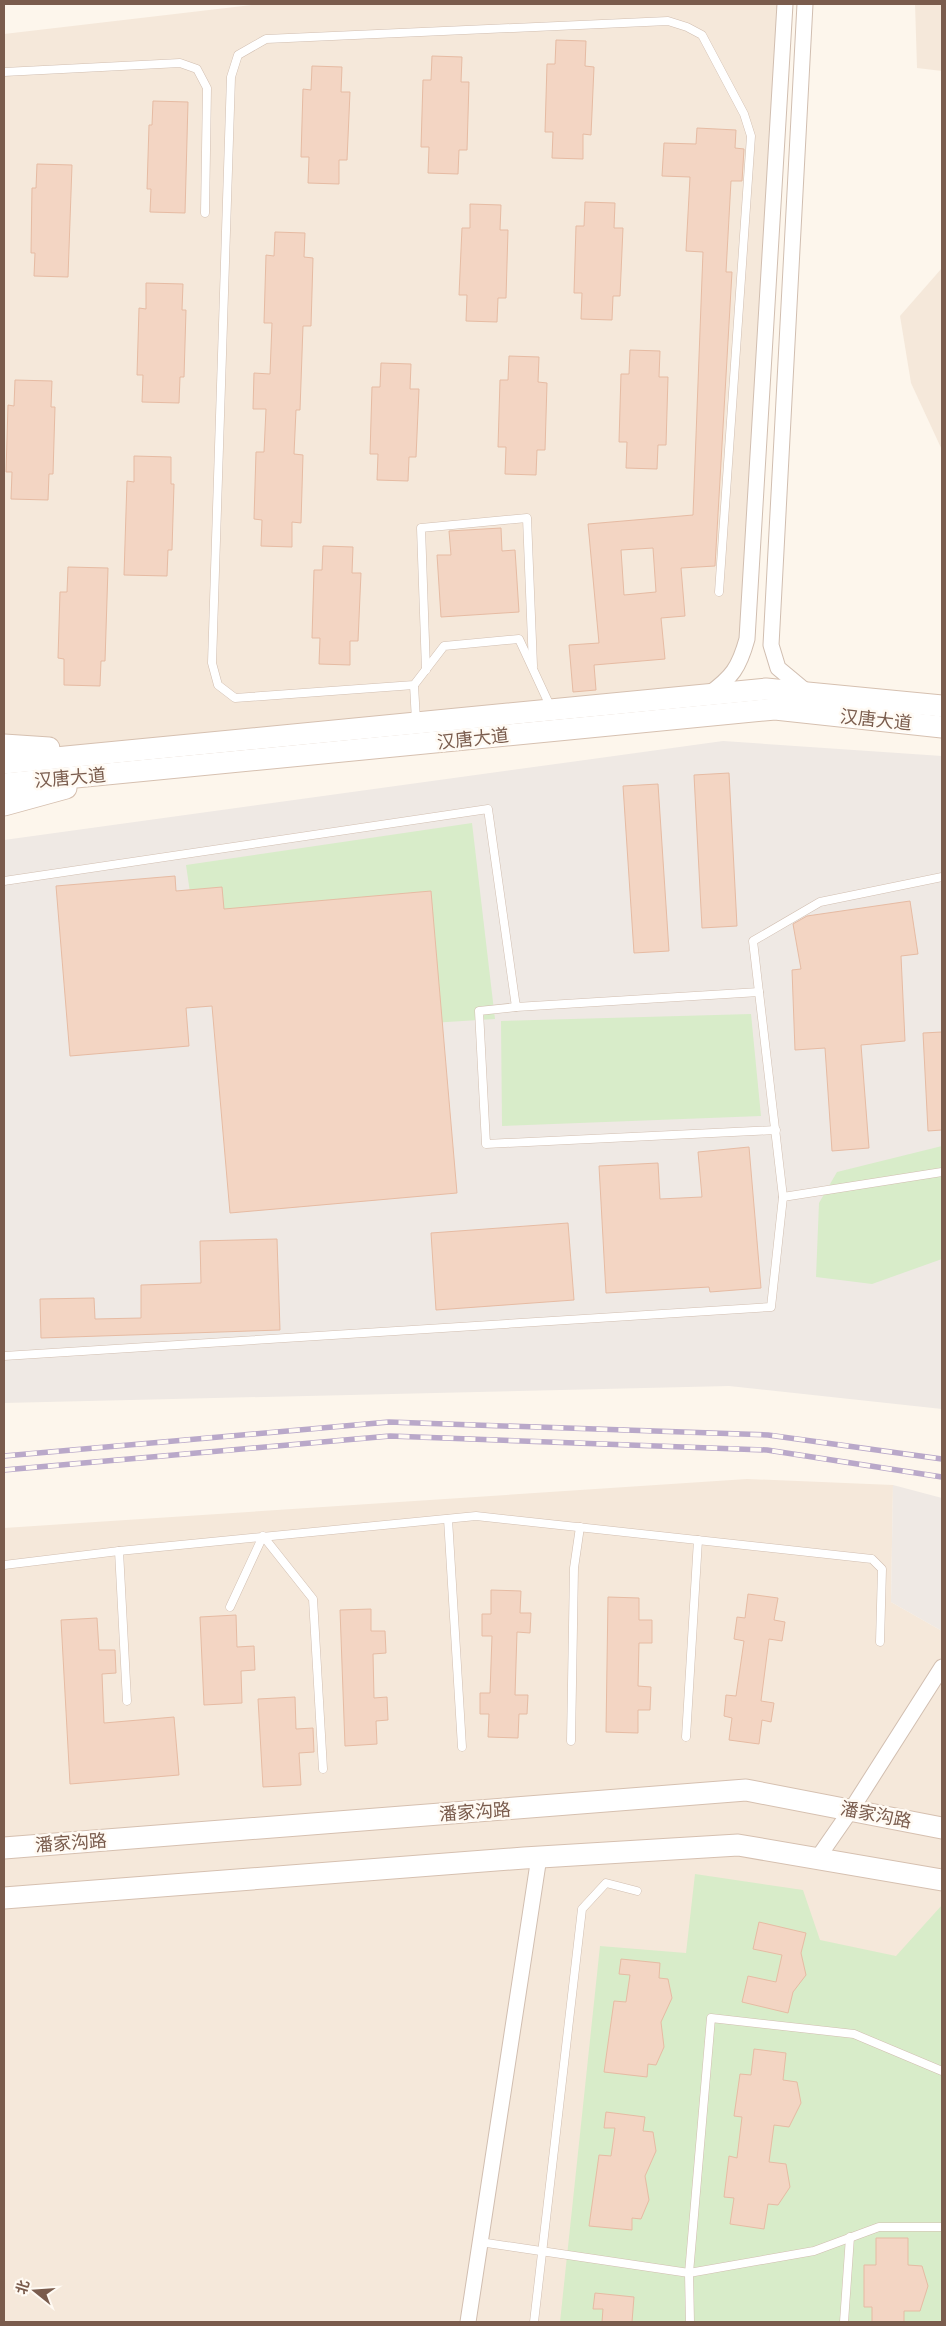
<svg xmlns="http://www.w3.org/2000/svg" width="946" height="2326" font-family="'Open Sans','Noto Sans SC',sans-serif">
<rect width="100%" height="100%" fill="#fdf6ec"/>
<g fill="#f5e8da">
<polygon points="260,4 785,4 741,662 707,695 111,753 4,745 4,34"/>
<polygon points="915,4 942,4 942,71 917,68"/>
<polygon points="942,268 942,450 911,383 900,316"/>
<polygon points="747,1479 893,1485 891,1602 942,1631 942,2322 4,2322 4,1528"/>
</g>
<g fill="#efe9e4">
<polygon points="723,741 942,756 942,1409 729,1386 4,1403 4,840"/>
<polygon points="893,1485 942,1498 942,1631 891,1602"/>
</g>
<g fill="#d8ecc9">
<polygon points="472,823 495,1019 431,1023 196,934 186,865"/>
<polygon points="751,1014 761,1116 502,1126 501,1021"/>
<polygon points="942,1146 942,1259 872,1284 816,1277 819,1203 837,1172"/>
<polygon points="695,1874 803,1890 820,1940 896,1956 942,1905 942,2322 560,2322 600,1946 686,1953"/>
</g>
<g fill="#f3d5c3" stroke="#e6bba3" fill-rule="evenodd">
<polygon points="556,40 586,41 585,66 594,67 591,135 583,134 583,159 552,158 553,132 545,132 547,64 555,64"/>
<polygon points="432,56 462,57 461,82 469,82 467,150 459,150 458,174 428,173 429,147 421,147 423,80 431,80"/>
<polygon points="312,66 342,67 341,92 350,92 347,160 339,160 339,184 308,183 309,157 301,157 303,89 311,90"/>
<polygon points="153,101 188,102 185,213 150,212 151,189 147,189 149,125 152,125"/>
<path d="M697 128 736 130 735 148 744 149 742 181H731L726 272H732L715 566 681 568 685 616 661 618 665 659 594 665 596 690 573 692 569 645 599 643 588 524 693 515 703 252 686 251 690 177 662 176 664 143 696 144ZM653 548 656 592 624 595 621 550Z"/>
<polygon points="37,164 72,165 68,277 34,276 35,253 31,253 32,188 36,188"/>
<polygon points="585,202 615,203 614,228 623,228 620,296 613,296 612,320 581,319 582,293 574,293 576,226 584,226"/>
<polygon points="470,204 501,205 500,230 508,230 506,298 498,298 497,322 466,321 467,295 459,295 462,228 470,228"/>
<polygon points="275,232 305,233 304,257 313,258 311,326 303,326 300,410 296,410 294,454 303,455 301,523 292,522 292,547 261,546 262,520 254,519 256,452 264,452 266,409 253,409 254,373 270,374 272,323 264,323 266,255 274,256"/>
<polygon points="146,283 183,284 182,310 186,310 184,377 180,377 179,403 142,402 143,375 137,375 139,308 146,309"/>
<polygon points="630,350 660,351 659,377 668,377 666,445 658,445 657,469 626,468 627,442 619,442 621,374 629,374"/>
<polygon points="509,356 539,357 538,382 547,383 545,450 537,450 536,475 505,474 506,447 498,447 500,380 508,380"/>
<polygon points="381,363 411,364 410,389 419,389 416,457 409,457 408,481 377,480 378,454 370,454 372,387 380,387"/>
<polygon points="15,380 52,381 51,407 55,407 53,474 49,474 48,500 11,499 12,472 6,472 8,405 14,406"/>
<polygon points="134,456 171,457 171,484 174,484 172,550 168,550 167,576 124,575 127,481 134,482"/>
<polygon points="501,528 502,551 515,550 519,612 441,617 437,555 451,555 449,531"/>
<polygon points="323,546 353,547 352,573 361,573 358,641 350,641 350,665 319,664 320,638 312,638 314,570 322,570"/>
<polygon points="68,567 108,568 105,661 101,661 100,686 64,685 64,659 58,658 60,592 67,592"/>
<polygon points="729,773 737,926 702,928 694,775"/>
<polygon points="658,784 669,951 634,953 623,786"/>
<polygon points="175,876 176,891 222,887 224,909 431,891 457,1193 230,1213 212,1006 186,1008 189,1046 70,1056 56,886"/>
<polygon points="910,901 918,954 901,956 905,1041 861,1045 869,1148 832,1151 825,1048 795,1050 792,970 801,969 793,924 807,916"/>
<polygon points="942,1032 942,1130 928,1131 923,1033"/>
<polygon points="749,1147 761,1288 710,1292 709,1287 606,1293 599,1166 658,1163 660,1199 702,1197 698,1152"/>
<polygon points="568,1223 574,1300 436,1310 431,1233"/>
<polygon points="277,1239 280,1330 41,1338 40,1299 94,1298 95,1319 141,1318 141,1285 201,1283 200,1241"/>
<polygon points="491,1590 521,1591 520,1613 531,1613 530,1633 517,1632 515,1695 528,1695 527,1714 519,1714 518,1738 488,1737 489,1714 480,1714 480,1693 490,1693 492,1636 482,1636 482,1614 491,1614"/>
<polygon points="748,1594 778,1598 774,1620 785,1622 782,1641 769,1639 761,1701 774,1703 771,1722 762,1720 759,1744 729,1740 732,1718 724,1716 726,1695 736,1696 744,1641 734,1639 737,1617 745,1618"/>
<polygon points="608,1597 639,1598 639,1620 652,1620 652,1643 639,1643 638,1686 651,1687 650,1710 638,1710 638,1733 606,1732"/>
<polygon points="371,1609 371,1631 385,1631 386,1653 373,1654 374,1698 387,1697 388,1720 376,1721 377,1744 345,1746 340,1610"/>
<polygon points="236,1615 237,1647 254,1646 255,1670 241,1671 242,1703 204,1705 200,1617"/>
<polygon points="97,1618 99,1650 115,1650 116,1673 102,1674 104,1723 174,1717 179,1775 70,1784 61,1620"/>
<polygon points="295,1697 296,1729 313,1728 314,1752 299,1753 301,1785 263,1787 258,1699"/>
<polygon points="759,1922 806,1933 801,1953 806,1975 793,1992 788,2013 742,2002 748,1976 776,1982 782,1955 753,1949"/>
<polygon points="621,1959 660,1963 659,1978 668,1979 672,1998 661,2022 664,2047 656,2065 648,2064 647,2077 604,2072 614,2001 626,2002 630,1975 619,1974"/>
<polygon points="754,2049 786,2053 783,2080 797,2082 801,2103 789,2127 774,2125 769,2162 786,2164 790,2187 778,2205 768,2204 764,2229 730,2224 734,2198 724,2197 729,2156 737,2158 742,2117 734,2116 740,2074 751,2075"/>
<polygon points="606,2112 645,2117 643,2131 653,2132 656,2151 645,2176 649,2200 641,2219 632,2218 632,2230 589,2226 599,2155 611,2156 615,2128 604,2128"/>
<polygon points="876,2238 908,2238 908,2265 922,2266 928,2286 920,2311 904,2311 904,2322 872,2322 872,2307 864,2307 864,2265 876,2265"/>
<polygon points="595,2293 634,2297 632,2322 602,2322 603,2309 593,2309"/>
</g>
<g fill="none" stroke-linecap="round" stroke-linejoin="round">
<defs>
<g id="lane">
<polyline points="4,72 180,63 197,69 207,88 205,213"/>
<polyline points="426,670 421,528 527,518 533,666"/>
<polyline points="414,685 416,721"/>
<polyline points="551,708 519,639 444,646 414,685 235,698 218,685 212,663 231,77 238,55 266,39 668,21 687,27 702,35 744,114 751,136 719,592"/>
<polyline points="4,881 488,809 516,1007 759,992"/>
<polyline points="516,1007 479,1011 486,1144 776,1130"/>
<polyline points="783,1197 942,1172"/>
<polyline points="4,1356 771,1307 783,1197 753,941 820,902 942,877"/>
<polyline points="448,1519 462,1747"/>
<polyline points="119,1551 127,1701"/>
<polyline points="4,1565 119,1551 476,1516 872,1559 882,1569 880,1642"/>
<polyline points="230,1607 263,1536 313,1599 323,1769"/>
<polyline points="686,1737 698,1540"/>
<polyline points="571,1741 574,1568 580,1527"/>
<polyline points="480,2242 689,2273 814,2251 879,2227 942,2227"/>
<polyline points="534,2322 582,1909 606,1883 637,1891"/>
<polyline points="690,2322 689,2273 711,2018 854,2034 942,2071"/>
<polyline points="844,2322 850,2237"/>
</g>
<g id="street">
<polyline points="805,4 771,645 778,668 808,693"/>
<path d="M709 694C732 677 739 668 747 639L785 4"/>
<polyline points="817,1859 851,1810 942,1667"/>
<polyline points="468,2322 539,1857"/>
</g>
<g id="secondary">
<polyline points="4,745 49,748"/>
<polyline points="4,763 766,689 942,706"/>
<polyline points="4,784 775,709 942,727"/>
<polyline points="4,805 66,788"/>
<polyline points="4,1848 746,1790 942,1828"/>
<polyline points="4,1898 524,1858 738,1845 942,1880"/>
</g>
</defs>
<use href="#lane" stroke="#d1beb0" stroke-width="9"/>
<use href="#street" stroke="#d1beb0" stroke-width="17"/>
<use href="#secondary" stroke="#d6c0b0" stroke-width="23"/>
<use href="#lane" stroke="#fff" stroke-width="8"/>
<use href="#street" stroke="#fff" stroke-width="15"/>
<use href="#secondary" stroke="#fff" stroke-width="21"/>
<defs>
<g id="rail">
<polyline points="4,1456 389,1422 768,1435 942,1459"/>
<polyline points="4,1470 390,1436 767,1450 942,1477"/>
</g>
</defs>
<use href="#rail" stroke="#b9a8c9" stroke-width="5.5"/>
<use href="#rail" stroke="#fffaf3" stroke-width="4" stroke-dasharray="11" stroke-linecap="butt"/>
</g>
<g text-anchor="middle" stroke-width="5" stroke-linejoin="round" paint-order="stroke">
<g font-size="18" fill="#7a5c4d" stroke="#fffaf3">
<text transform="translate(876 720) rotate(6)" y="6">汉唐大道</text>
<text transform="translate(473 739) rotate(-6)" y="6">汉唐大道</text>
<text transform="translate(70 778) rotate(-5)" y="6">汉唐大道</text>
<text transform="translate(475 1812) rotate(-4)" y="6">潘家沟路</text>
<text transform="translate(876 1815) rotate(11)" y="6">潘家沟路</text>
<text transform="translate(71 1843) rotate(-4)" y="6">潘家沟路</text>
</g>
</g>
<rect width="946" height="2326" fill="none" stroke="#7a5c4d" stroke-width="10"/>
<g transform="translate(35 2291) rotate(287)" stroke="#fffaf3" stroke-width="4" paint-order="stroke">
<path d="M0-4L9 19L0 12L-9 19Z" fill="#7a5c4d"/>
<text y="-8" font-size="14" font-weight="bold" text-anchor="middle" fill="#7a5c4d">北</text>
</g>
</svg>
